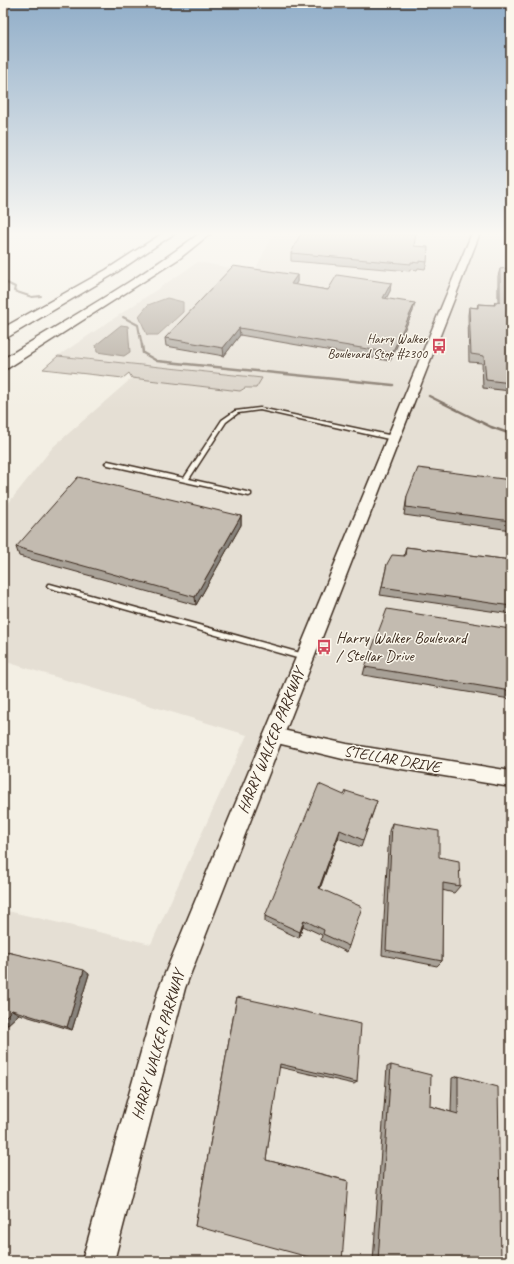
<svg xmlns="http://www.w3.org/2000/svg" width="514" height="1264" font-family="Caveat,sans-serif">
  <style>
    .built { fill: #e5dfd4 }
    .green { fill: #d8d1c6; stroke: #8a7e72 }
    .water { fill: #afa69a; stroke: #817468 }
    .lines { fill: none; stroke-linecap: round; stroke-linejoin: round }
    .stream-far1 { stroke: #817468; stroke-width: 2 }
    .stream { stroke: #817468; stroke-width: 2.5 }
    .service-casing { stroke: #3b2a1e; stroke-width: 3 }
    .minor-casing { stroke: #3b2a1e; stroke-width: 3 }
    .tertiary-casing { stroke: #3b2a1e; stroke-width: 3 }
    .motorway-casing { stroke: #3b2a1e; stroke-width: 3 }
    .service { fill: #fbf7ec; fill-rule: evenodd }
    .minor { fill: #fbf7ec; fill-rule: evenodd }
    .tertiary { fill: #fbf7ec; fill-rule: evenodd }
    .motorway { fill: #fbf7ec; fill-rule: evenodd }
    .wall { fill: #a8a197; stroke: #3b2a1e }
    .shaded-wall { fill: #88837b; stroke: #3b2a1e }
    .building { fill: #c3bbb0; stroke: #3b2a1e }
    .labels { text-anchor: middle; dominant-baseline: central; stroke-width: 3; stroke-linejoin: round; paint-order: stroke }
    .far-poi-label { font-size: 13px; fill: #3b2a1e; stroke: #fbf7ec; text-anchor: end }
    .poi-label { font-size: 16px; fill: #3b2a1e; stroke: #fbf7ec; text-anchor: start }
    .street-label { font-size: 16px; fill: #3b2a1e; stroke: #fbf7ec }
  </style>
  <rect width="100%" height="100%" fill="#f3efe4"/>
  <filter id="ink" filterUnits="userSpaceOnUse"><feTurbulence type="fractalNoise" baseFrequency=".025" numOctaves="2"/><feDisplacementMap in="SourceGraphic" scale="8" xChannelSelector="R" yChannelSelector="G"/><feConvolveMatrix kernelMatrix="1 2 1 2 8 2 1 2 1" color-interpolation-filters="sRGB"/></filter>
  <g filter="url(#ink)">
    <path class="built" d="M274,233H511V1261H3V910L151,944L247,735L3,661V510L53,447L132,378L240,391L256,388L261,378L58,356L198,262L254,272Z"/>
    <path class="green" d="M58,356L262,378L256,388H245L240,391L132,378L129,373L123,378L43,369Z"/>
    <path class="water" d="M167,298L183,302V312L158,335H147L139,316L148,305Z
      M121,325L128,326L130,352L124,356L97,352L96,345Z"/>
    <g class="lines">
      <path class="stream-far1" d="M3,281L15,287L14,291L32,297L41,296
        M123,317L138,325L142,346"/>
      <path class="stream" d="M142,345L143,353L157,361L393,385
        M429,396L491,427L511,434"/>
      <g class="service-casing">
        <path id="service" d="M260,408L393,436L396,438L393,440L260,410L238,413L226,422L189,479L251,493V495L249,496L108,465L105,463L108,461L184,478L222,420L235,411Z
          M48,584H50L304,654L307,655L308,657L307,659L304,660L50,588L47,586Z"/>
      </g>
      <g class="minor-casing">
        <path id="minor" d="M273,728L347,744L511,771V787L347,760L273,742L267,740L264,735L267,730Z"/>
      </g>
      <g class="tertiary-casing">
        <path id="tertiary" d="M472,233H480L185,988L114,1261H82L159,988Z"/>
      </g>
      <g class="motorway-casing">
        <path id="motorway" d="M163,233H175L114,274L8,337L3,338V328L106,270Z
          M200,233H211L180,258L8,368L3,369V359C69,318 138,280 200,233Z"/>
      </g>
      <use href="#service" class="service"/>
      <use href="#minor" class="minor"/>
      <use href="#tertiary" class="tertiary"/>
      <use href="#motorway" class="motorway"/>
    </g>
    <path class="wall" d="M414,246L427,262L425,269L418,268L417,270L410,269V271L291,261V253Z
      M500,269H511V391L483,388L482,363L469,362L468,315L469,307L477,308L478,304L494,305L495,302H498V276Z
      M297,275V282L295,285L328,290L391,283L390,291L386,299L413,311L390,361L240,335L224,356L166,346L165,338Z
      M511,480V530L404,515L407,496Z
      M241,516V525L196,605L19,556L16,547Z
      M406,547L511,560V614L380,595L387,564L404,556Z
      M511,647V697L510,699L363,675L365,667Z
      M344,795L377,801L361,847L338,838L320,889L349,946L347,952L321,940L322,935L303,926L299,938L265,922V916Z
      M392,823L439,857L460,886L454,893L442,890V961L437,966L382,955L389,831Z
      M3,951L89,974L72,1030L19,1014L7,1025L3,1037Z
      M237,997L357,1082L354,1084L279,1067L266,1160L345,1180L348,1181L195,1226Z
      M391,1065L430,1106L451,1112L452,1078L458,1076L501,1261H373L387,1067Z"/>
    <path class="shaded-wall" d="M297,275V282L290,291L291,284Z
      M391,283L390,291L382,306L383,298Z
      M415,303L413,311L390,361L392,353Z
      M239,328L240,335L224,356L223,348Z
      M241,516V525L196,605L195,597Z
      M340,830L338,838L317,895L319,888Z
      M304,920L303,926L299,938L300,932Z
      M84,970L89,974L72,1030L67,1027Z
      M12,1010L19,1014L7,1025L3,1037V1019Z"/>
    <path class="building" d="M301,233H416L414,246L428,247L427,262L419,261V263L411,262V264L291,253Z
      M233,266L297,275L291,284L328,290L337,275L391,283L383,298L415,303L392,353L239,328L223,348L165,338Z
      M508,268L511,269V383L486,380L484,356L471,354L469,307L478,308V304L495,305V302H500V269Z
      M418,468L511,480V521L406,507L407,496Z
      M78,477L241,516L195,597L16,547Z
      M406,547L511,560V606L382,587L387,564L392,555L405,556Z
      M387,609L510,629L511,647V691L365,667Z
      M319,784L344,795L346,791L377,801L363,840L340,830L319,888L362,907L349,946L323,934L324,930L304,920L300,932L265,916Z
      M392,823L439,831V857L459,861L460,886L443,883L442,961L386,950Z
      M3,951L84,970L67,1027L12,1010L3,1019Z
      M237,997L361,1024L357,1082L280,1064L266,1160L348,1181L342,1261H323L195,1226Z
      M391,1065L431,1075L430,1106L458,1114V1076L498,1087L501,1261H378Z"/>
  </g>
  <linearGradient id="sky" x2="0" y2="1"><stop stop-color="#91aec9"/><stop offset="0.57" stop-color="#faf8f3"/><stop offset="1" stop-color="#faf8f3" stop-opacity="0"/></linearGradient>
  <rect width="514" height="410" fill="url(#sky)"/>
  <defs>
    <g id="bus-bare" transform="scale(1.2)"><path d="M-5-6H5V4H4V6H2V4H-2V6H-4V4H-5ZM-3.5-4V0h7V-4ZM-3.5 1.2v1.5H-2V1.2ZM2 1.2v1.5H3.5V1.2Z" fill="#d1495b" stroke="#fbf7ec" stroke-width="2.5" paint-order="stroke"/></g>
  </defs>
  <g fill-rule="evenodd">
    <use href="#bus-bare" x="439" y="346"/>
    <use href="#bus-bare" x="324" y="647"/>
  </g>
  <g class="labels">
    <g class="far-poi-label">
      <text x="427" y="339">Harry Walker<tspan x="427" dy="15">Boulevard Stop #2300</tspan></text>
    </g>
    <g class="poi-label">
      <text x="336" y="638">Harry Walker Boulevard<tspan x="336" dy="18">/ Stellar Drive</tspan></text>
    </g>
    <g class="street-label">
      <text transform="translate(271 741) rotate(-68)">HARRY WALKER PARKWAY</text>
      <text transform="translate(392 759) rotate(10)">STELLAR DRIVE</text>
      <text transform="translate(158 1045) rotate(-74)">HARRY WALKER PARKWAY</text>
    </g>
  </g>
  <rect width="514" height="1264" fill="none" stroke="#fbf7ec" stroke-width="16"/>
  <rect x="8" y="8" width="498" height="1248" fill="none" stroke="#3b2a1e" stroke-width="1.5" filter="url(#ink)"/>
</svg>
